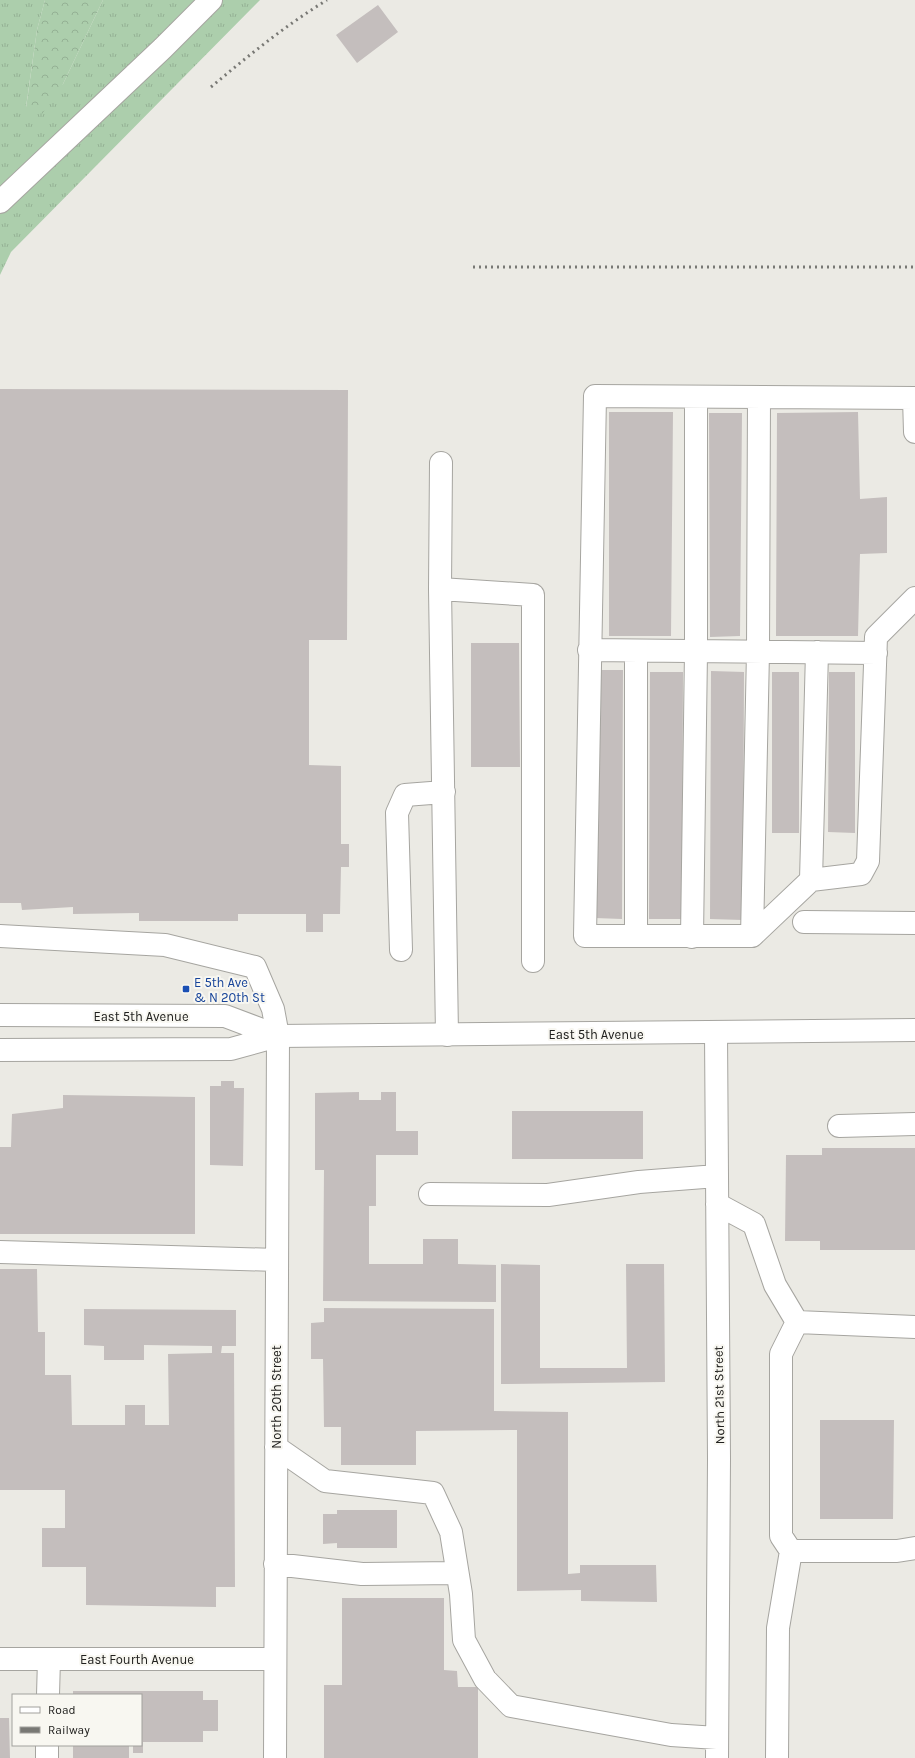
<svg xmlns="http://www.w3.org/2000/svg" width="915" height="1758" font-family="Karla,sans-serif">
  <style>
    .grass { fill: url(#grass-tufts) }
    .forest { fill: url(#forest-crowns) }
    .building { fill: #c4bebd }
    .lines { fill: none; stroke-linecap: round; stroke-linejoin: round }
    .minor-casing { stroke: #a6a5a0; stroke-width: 24 }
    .major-casing { stroke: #a6a5a0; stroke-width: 24 }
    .minor { stroke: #fff; stroke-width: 22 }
    .major { stroke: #fff; stroke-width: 22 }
    .rail { stroke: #787874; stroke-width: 3; stroke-dasharray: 2 4; stroke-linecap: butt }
    .transit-dot { fill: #1a4fb4; stroke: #f8f7f1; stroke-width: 1.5 }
    .labels { text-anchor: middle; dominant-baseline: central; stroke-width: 4; stroke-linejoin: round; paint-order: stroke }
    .transit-label { font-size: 13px; fill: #164399; stroke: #f8f7f1; text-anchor: start }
    .street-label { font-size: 13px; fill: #20201e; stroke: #f8f7f1 }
  </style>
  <defs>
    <pattern id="grass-tufts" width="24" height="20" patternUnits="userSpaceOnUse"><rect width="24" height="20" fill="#acceac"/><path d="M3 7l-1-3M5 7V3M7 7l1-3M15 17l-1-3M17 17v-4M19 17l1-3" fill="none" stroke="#94b194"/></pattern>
    <pattern id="forest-crowns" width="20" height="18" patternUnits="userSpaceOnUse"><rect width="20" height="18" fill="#acceac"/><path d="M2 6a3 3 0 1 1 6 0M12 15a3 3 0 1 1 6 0" fill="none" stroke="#94b194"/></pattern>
  </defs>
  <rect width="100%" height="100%" fill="#ebeae4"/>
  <path class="grass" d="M0,0H45L37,30L26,107L63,84L103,0H260L11,252L0,275Z"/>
  <path class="forest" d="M45,0H103L63,84L42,114L26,108L37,30Z"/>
  <path class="building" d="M378,5L398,32L357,63L336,35Z
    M0,389L348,390L347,640H309V765L341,766V844H349V867H341L340,914H323V932H306V914H238V921H139V913L73,914V907L22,910L21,903H0Z
    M609,412H673L671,636H609Z
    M858,412L860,499L887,497V553L860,554L858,636H776L777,413Z
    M709,413H742L740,636L710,637Z
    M471,643H519L520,767H471Z
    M596,670H623L622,919L595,918Z
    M711,671L744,672L743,920L710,919Z
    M650,672H683L682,919H649Z
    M772,672H799V833H772Z
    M829,672H855V833L828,832Z
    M221,1081H234V1088H244L243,1166L210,1165V1086H221Z
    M359,1092V1100H381V1092H396V1131H418V1155H376V1206H369V1264H423V1239H458V1264L496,1265V1302L323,1301L324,1170H315V1093Z
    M63,1095L195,1097V1234H0V1147H11L12,1114L63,1108Z
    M512,1111H643V1159H512Z
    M822,1148H915V1250H820V1241H785L786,1155H822Z
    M501,1264L540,1265V1368H627L626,1264H664L665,1382L501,1384Z
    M0,1269H37L38,1332H45V1375H71L72,1425H125V1405H145V1425H169L168,1354L212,1353V1346L144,1345V1360H104V1346L84,1345V1309L236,1310V1346H222L221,1353H234L235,1587H216V1607L86,1605V1567H42V1528H65V1490H0Z
    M324,1308L494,1309V1411L568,1412V1574L580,1573V1565H656L657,1602L581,1601V1590L517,1591V1430L416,1431V1465H341V1427H324L323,1359H311V1323L324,1322Z
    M820,1420H894L893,1519H820Z
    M337,1510H397V1548H337V1543L323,1544V1514H337Z
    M342,1598H444V1670L457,1671L458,1687H478V1758H324V1685H342Z
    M73,1691H203V1700H218V1731H203V1742H143V1753H133V1745H141V1695H73Z
    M0,1718H9L10,1758H0Z
    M73,1745H129V1758H73Z"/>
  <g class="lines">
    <g class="minor-casing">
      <path id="minor" d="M0,202L163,48L211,0
        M914,398L915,432
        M915,398L595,396L585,936H752L811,880L861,874L868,861L876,637L915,598
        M441,463L440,589L447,1035
        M440,589L533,595V961
        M589,650L876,653
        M811,880L817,652
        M804,922L915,923
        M0,936L165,945L255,967L273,1009L278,1036L275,1758
        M636,936V651
        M752,936L758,652L759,397
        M692,937L696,652V397
        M401,950L397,813L405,795L444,792
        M716,1033L719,1459L717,1758
        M839,1126L915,1124
        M430,1194L548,1195L639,1182L717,1176
        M717,1204L754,1224L775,1285L797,1322L915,1327
        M0,1252L277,1260
        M797,1322L781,1354V1536L791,1551H897L915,1548
        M276,1447L325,1481L433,1493L451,1532L461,1594L464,1640L485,1679L511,1706L671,1735L717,1738
        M275,1564L362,1574L457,1573
        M0,1659H275
        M48,1695L49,1659
        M47,1758V1745
        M777,1758L778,1628L791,1551"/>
    </g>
    <g class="major-casing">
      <path id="major" d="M0,1015L225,1016L278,1036
        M0,1050L231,1049L278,1036L915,1030"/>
    </g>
    <use href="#minor" class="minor"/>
    <use href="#major" class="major"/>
    <path class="rail" d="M211,87C248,56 286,25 327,0
      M473,267H915"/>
  </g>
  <rect class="transit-dot" x="182" y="985" width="8" height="8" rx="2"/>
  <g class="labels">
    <g class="transit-label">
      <text x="194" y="982">E 5th Ave<tspan x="194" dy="15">&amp; N 20th St</tspan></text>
    </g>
    <g class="street-label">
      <text x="141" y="1016">East 5th Avenue</text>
      <text x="596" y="1034">East 5th Avenue</text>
      <text transform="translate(719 1395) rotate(-91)">North 21st Street</text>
      <text transform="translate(276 1397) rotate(-90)">North 20th Street</text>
      <text x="137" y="1659">East Fourth Avenue</text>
    </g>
  </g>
  <rect x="12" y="1694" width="130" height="52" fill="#f8f7f1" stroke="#a2a19d"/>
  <rect x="20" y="1707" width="20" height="6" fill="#ffffff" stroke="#a2a19d"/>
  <text x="48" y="1714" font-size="12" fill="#20201e">Road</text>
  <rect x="20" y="1727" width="20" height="6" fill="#787874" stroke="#a2a19d"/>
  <text x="48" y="1734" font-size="12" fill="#20201e">Railway</text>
</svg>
